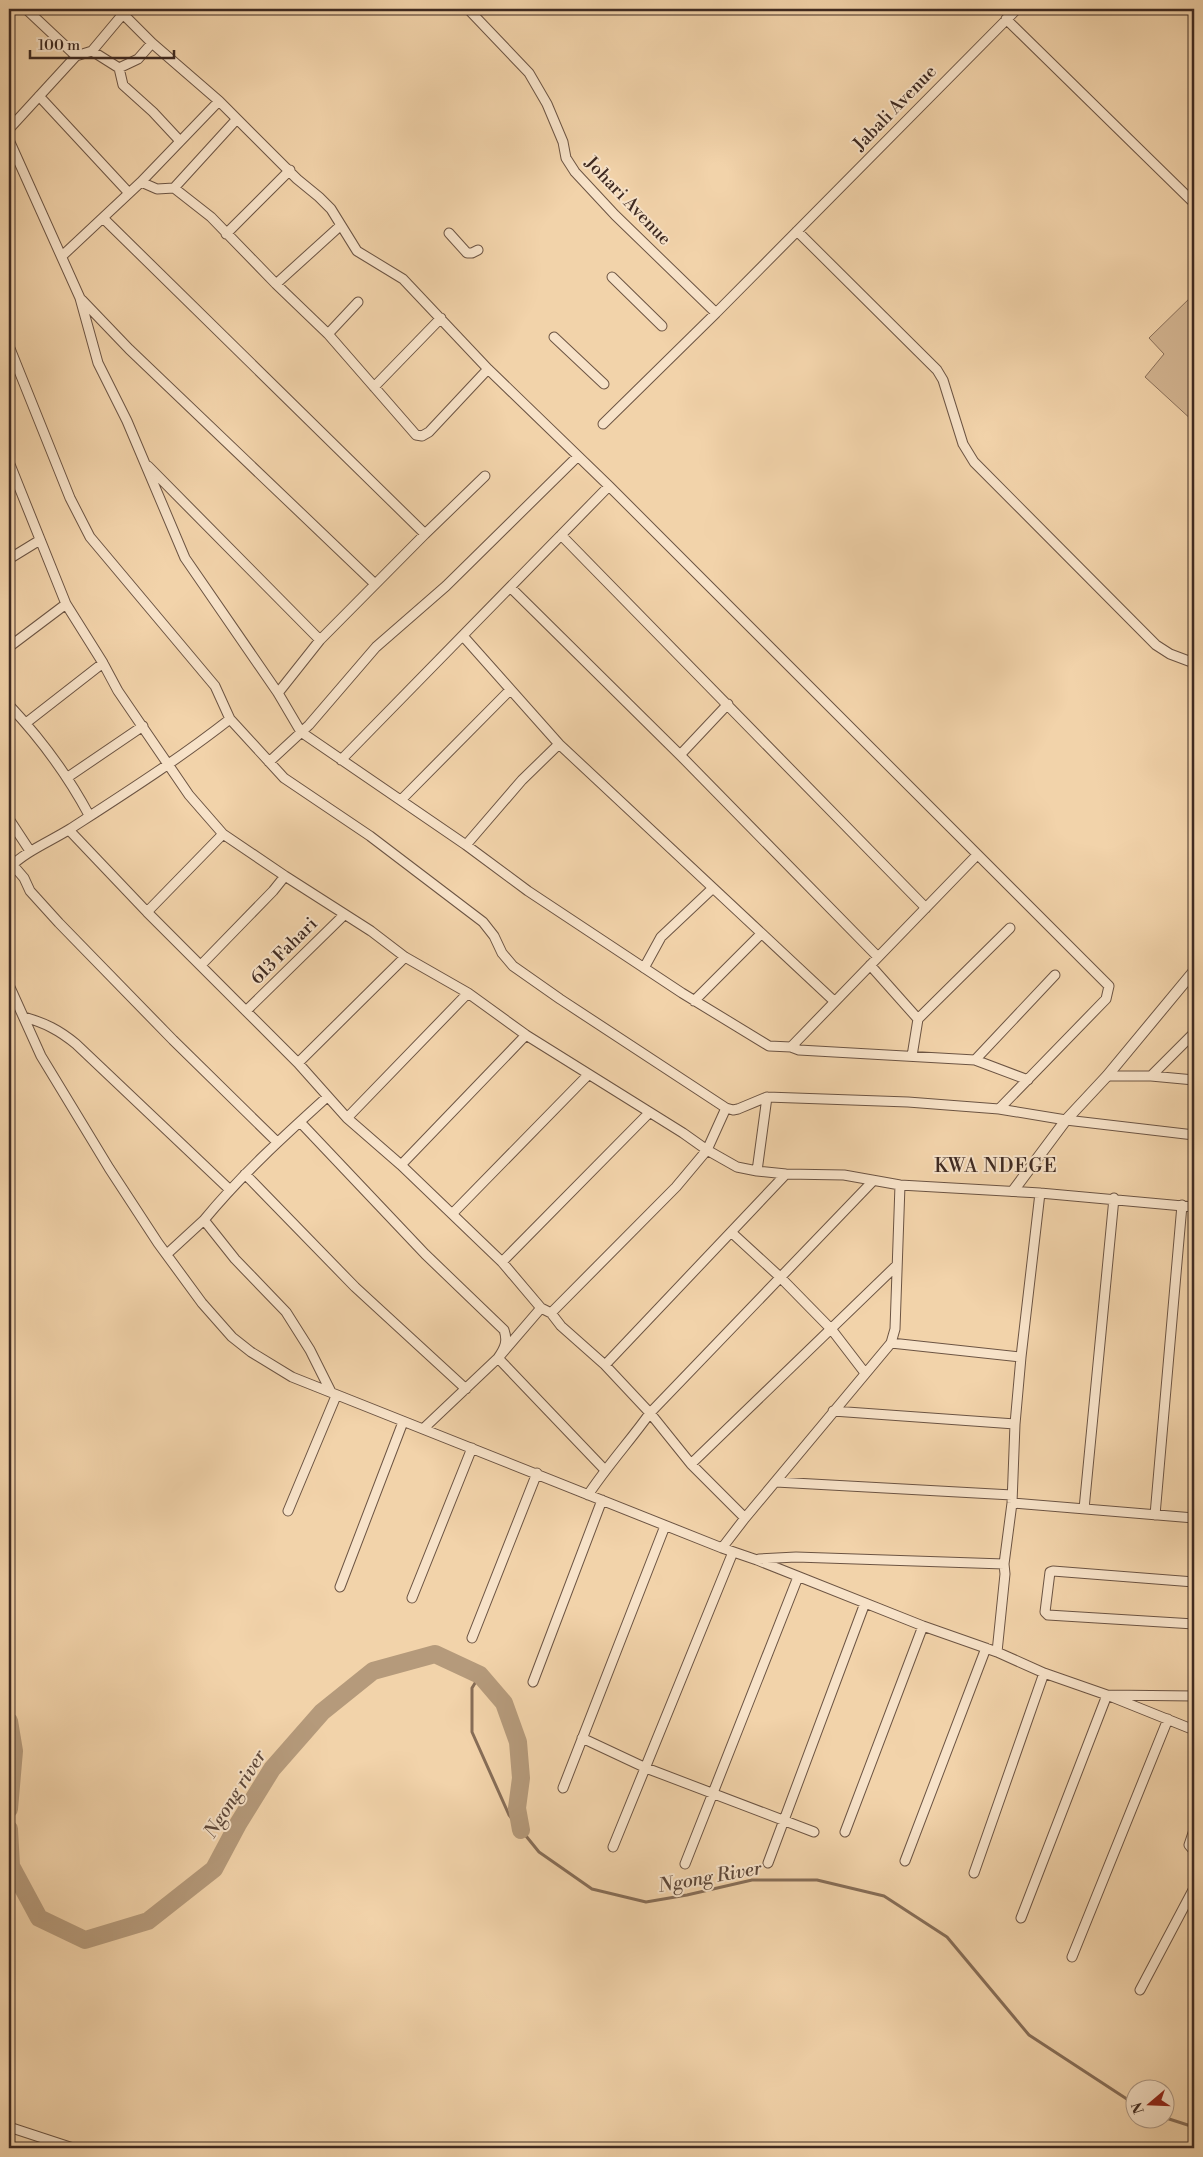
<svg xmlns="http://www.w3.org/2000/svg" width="1203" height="2157" font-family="'Libre Bodoni',serif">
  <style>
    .green { fill: #d4b693; stroke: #8a705a }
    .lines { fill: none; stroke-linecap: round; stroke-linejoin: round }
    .stream { stroke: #866d57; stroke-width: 3 }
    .river { stroke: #b59a7b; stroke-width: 18 }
    .minor-casing { stroke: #6c5443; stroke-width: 11 }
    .tertiary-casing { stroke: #6c5443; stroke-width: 12 }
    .minor { stroke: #f7e2c8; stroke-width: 9 }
    .tertiary { stroke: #f7e2c8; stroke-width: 10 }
    .labels { text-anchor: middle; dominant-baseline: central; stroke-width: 4; stroke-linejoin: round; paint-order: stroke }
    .street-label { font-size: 18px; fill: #3f2a21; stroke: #f7e2c8 }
    .neighbourhood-label { font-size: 19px; letter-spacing: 1px; fill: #3f2a21; stroke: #f7e2c8 }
    .water-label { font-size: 19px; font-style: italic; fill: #5c4638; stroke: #f7e2c8 }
  </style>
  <rect width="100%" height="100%" fill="#f2d3aa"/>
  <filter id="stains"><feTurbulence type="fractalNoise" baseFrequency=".004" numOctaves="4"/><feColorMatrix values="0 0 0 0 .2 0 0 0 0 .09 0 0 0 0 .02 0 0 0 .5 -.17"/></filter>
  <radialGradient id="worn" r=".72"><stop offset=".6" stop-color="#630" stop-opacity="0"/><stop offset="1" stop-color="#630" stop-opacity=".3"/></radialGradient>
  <path class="green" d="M1194,294V422L1145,377L1164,354L1149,338Z"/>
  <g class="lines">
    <path class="stream" d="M480,1675L472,1688V1732L509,1815L539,1852L592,1889L646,1902L687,1895L752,1880H817L884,1896L947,1937L1029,2035L1136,2105
      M1166,2118L1194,2127"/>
    <path class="river" d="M9,1721L14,1751L9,1809
      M9,1829L11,1866L39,1918L85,1940L148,1921L214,1869L238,1824L272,1769L322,1712L373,1671L435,1654L480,1675L504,1703L518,1742L521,1778L517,1808L521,1830"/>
    <g class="minor-casing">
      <path id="minor" d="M26,9L76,56
        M118,9L152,43L219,101L297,179L319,197L331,209L357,251L403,279L488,369
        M468,9L529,73L547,104L563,142L566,158L575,172L615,215L716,313L1017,9
        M1006,19L1194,203
        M92,51L123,14
        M119,68L123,85L153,112L180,141
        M39,96L129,193
        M9,129L76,56L92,51L119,68L138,59L152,43
        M9,140L80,298L98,363L127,421L185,558L278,693L301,732L466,845L528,891L682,993L769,1046L791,1047L799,1050L975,1060L1028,1080
        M141,182L157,189L174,188L211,217L276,284L328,334L416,435L422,436L429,432L488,369L609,486L1109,986L1106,999L999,1109
        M174,188L236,120
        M103,218L425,534L320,640L278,693
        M797,231L937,370L943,380L963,444L974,462L1156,645L1170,654L1194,663
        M449,233L467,253H472L478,250
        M226,234L290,170
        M62,256L141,182L219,101
        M612,277L662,326
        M276,284L340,226
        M82,300L129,349L375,584
        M328,334L358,302
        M554,337L604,384
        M9,346L70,498L90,537L215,686L230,719L284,778L370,836L483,922L494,936L502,953L513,966L560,999L726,1108L733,1110L738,1109L767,1097L908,1102L999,1109L1066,1120L1194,1135
        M374,387L441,318
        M603,424L716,313
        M9,462L66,604L103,663L118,691L189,795L223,834L285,876L371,931L405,957L468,993L526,1035L683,1133L707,1150L737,1167L757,1171L786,1174L844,1175L900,1185L1040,1193L1194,1207
        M148,466L320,640
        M425,534L485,476
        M561,535L926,908
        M9,559L40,540
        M511,588L680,755L878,957
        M463,636L559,744L834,1001
        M9,647L66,604
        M9,705C41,739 67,774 89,815
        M26,723L103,663
        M680,755L728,704
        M341,760L609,486
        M269,762L309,725L376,647L446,586L577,457
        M68,777L143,726
        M401,800L510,690
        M9,819L30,851
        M69,830L147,912
        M223,834L147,912L298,1063L347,1118L401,1165L502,1262L541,1308L551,1313L561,1326L605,1365L650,1413L691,1464L745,1518
        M466,845L522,780L559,744
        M12,864L24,878L30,891L59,923L173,1040L277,1142
        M9,868C26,851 49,842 70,829C124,794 179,759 230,719
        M201,965L273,891L285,876
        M870,965L918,1019L912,1056
        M644,968L661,937L713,888
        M9,985L41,1056L109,1168L158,1243L202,1303L232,1337L251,1352L292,1377L722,1548L757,1560L923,1626L997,1652L1044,1673L1107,1695L1194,1696
        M694,1001L761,934
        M246,1011L344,915
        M24,1017C45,1023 59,1030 76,1044L229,1189
        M918,1019L1010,928
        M791,1047L977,855
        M975,1060L1055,975
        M298,1063L405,957
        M1107,1076H1151L1194,1080
        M1151,1076L1194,1033
        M327,1097C284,1136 241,1175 204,1220L235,1259L286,1312L310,1350L331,1392
        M347,1118L468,993
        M300,1122L425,1254L504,1330C508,1341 505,1348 498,1358L423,1429
        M401,1165L526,1035
        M757,1171L767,1097
        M245,1174L355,1287L466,1389
        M452,1214L588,1075
        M731,1232L780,1277L832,1330L865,1373
        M167,1254L204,1220
        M502,1262L649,1113
        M541,1308L498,1358L604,1469
        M551,1313L676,1187L707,1150L726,1108
        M891,1343L1021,1357
        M605,1365L786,1174
        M833,1411L1015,1424
        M691,1464L897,1265
        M776,1482L1012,1495
        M588,1495C607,1466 630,1441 650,1413L873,1181
        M1012,1503L1194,1518
        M1084,1509L1114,1198
        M288,1511L336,1396
        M1155,1515L1182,1205
        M722,1548L745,1518L891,1343L895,1329L900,1185
        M759,1559L796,1557L1004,1564
        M1194,1582L1053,1571L1050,1572L1045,1612L1048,1615L1194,1624
        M340,1587L403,1422
        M412,1598L472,1448
        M472,1638L537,1473
        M997,1652L1005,1574L1004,1564L1012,1503L1015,1424L1021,1357L1040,1193
        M533,1682L602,1500
        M582,1738L646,1768L814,1832
        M563,1788L665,1526
        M1194,1830L1189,1845L1194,1851
        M845,1832L923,1626
        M613,1847L733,1552
        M905,1861L986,1648
        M768,1863L865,1603
        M685,1864L798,1577
        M974,1873L1044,1673
        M1021,1918L1107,1695L1194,1730
        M1072,1957L1168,1719
        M1140,1990L1194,1888
        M9,2127L73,2148"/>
    </g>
    <g class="tertiary-casing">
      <path id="tertiary" d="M1013,1191L1066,1120L1107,1076L1194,971"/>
    </g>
    <use href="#minor" class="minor"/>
    <use href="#tertiary" class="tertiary"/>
  </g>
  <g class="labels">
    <g class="street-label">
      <text transform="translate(895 108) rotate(-46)">Jabali Avenue</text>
      <text transform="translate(628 201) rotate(46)">Johari Avenue</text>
      <text transform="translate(284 951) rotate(-45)">613 Fahari</text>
    </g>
    <g class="neighbourhood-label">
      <text x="996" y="1166">KWA NDEGE</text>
    </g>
    <g class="water-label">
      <text transform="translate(235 1794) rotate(-58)">Ngong river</text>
      <text transform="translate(710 1877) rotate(-10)">Ngong River</text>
    </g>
  </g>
  <rect width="1203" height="2157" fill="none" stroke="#f2d3aa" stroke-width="30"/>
  <rect x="10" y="10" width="1183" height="2137" fill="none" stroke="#3f2a21" stroke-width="2.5"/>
  <rect x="15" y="15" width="1173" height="2127" fill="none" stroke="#3f2a21"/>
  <g transform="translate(1150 2104) rotate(251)"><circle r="24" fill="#f7e2c8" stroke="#ad9885"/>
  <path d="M0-4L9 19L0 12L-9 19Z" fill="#8f2418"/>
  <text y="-8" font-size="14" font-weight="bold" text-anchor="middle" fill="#3f2a21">N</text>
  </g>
  <path d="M30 50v8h144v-8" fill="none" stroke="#3f2a21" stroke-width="2.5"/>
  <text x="38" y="50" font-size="15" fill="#3f2a21" stroke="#f7e2c8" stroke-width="4" paint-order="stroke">100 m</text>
  <rect width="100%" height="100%" filter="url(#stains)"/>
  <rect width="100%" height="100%" fill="url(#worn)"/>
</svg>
